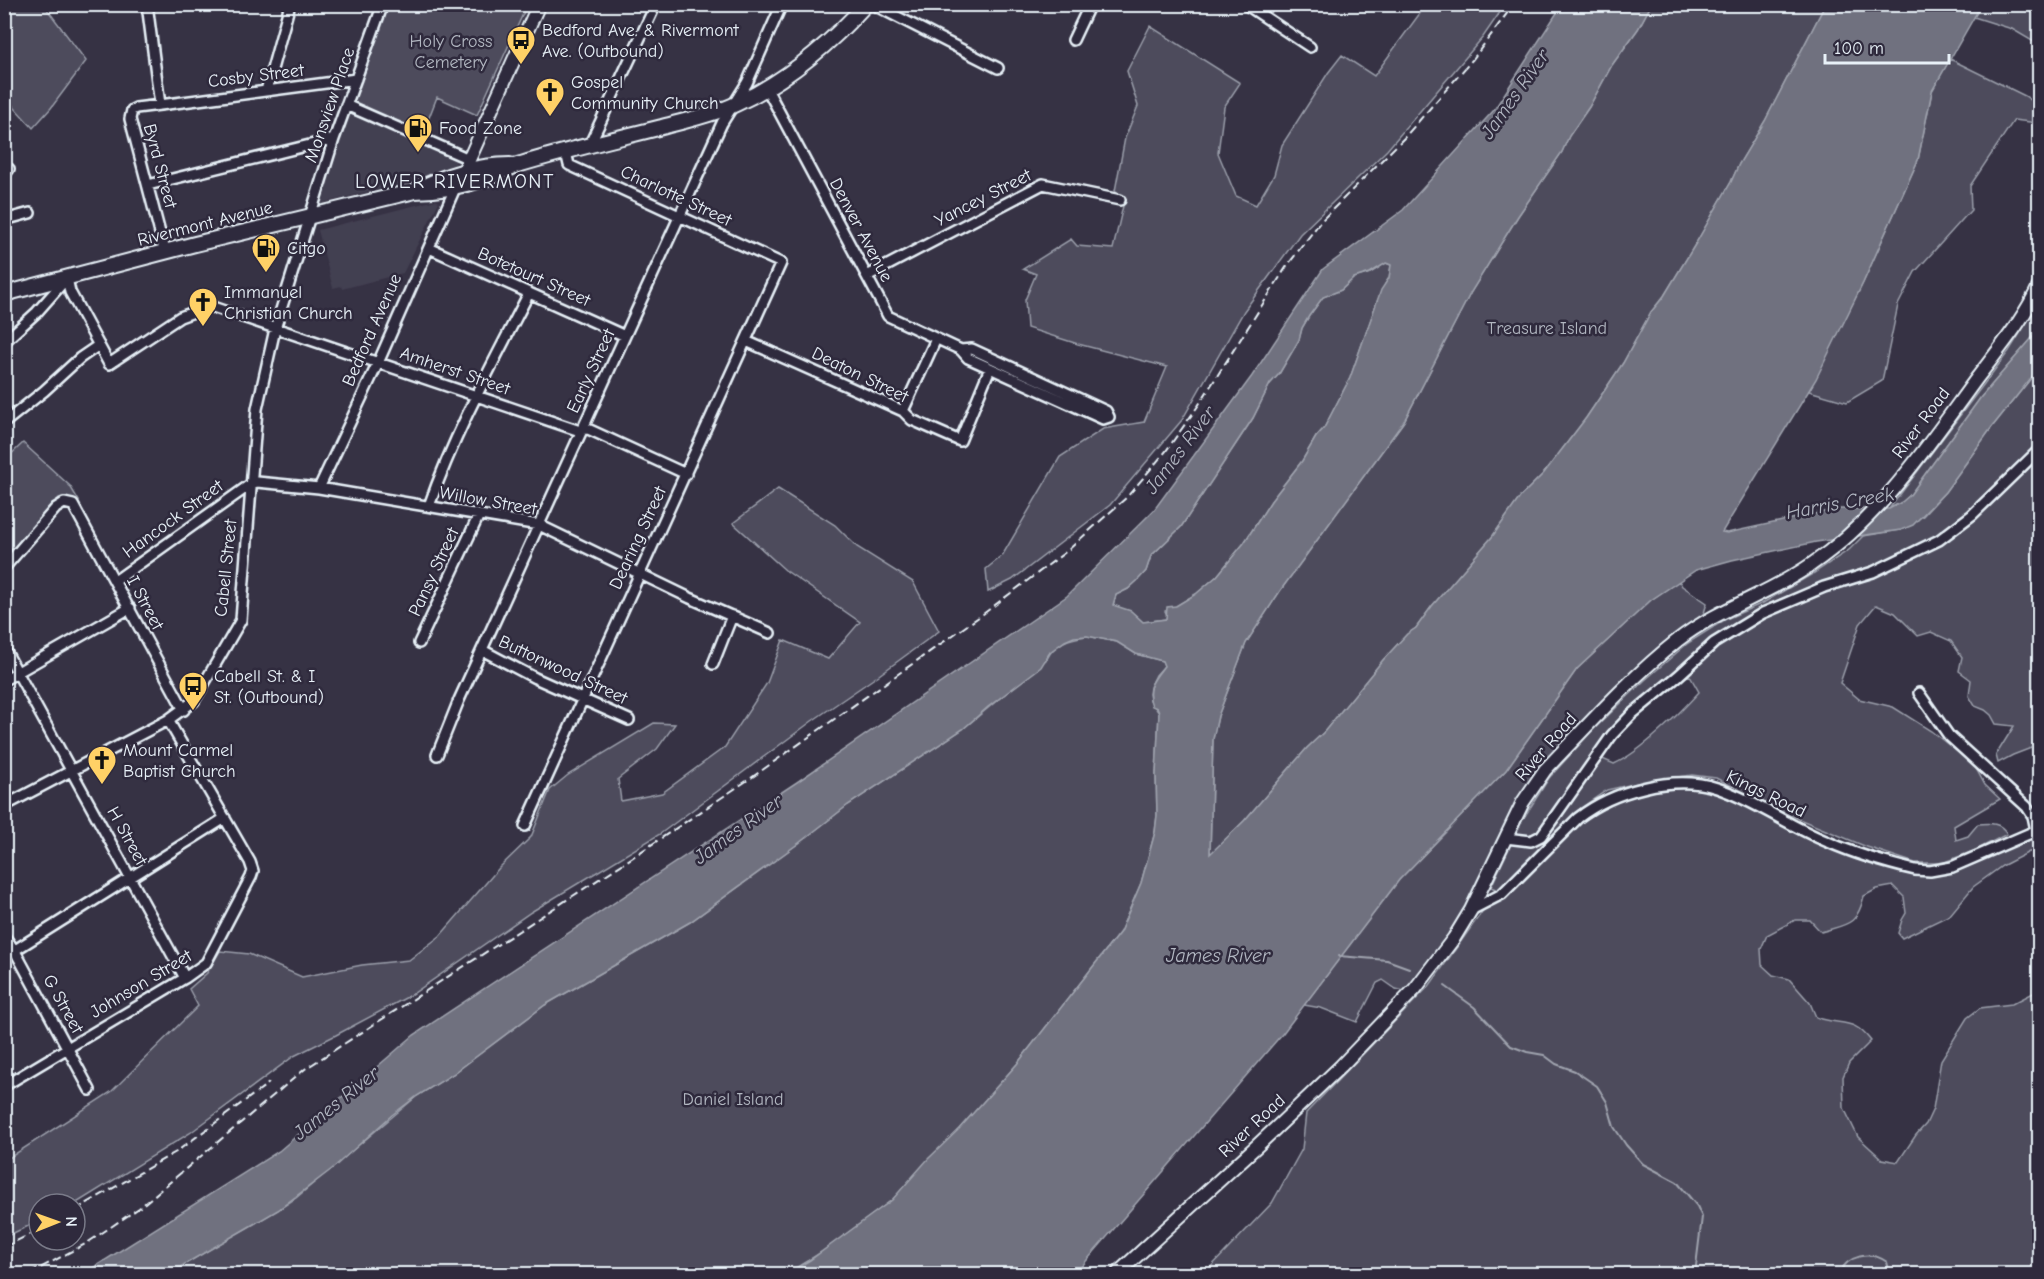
<svg xmlns="http://www.w3.org/2000/svg" width="2044" height="1279" font-family="'Comic Neue',sans-serif">
  <style>
    .built { fill: #433f51 }
    .green { fill: #4d4b5c; stroke: #9a9eaa; stroke-width: 1.5; fill-rule: evenodd }
    .water { fill: #70717f; stroke: #a0a4af; stroke-width: 1.5; fill-rule: evenodd }
    .lines { fill: none; stroke-linecap: round; stroke-linejoin: round }
    .stream { stroke: #a0a4af; stroke-width: 2 }
    .minor-casing { stroke: #e8f1f8; stroke-width: 14 }
    .tertiary-casing { stroke: #e8f1f8; stroke-width: 16 }
    .secondary-casing { stroke: #e8f1f8; stroke-width: 18 }
    .minor { stroke: #2f2a3d; stroke-width: 9 }
    .tertiary { stroke: #2f2a3d; stroke-width: 12 }
    .secondary { stroke: #2f2a3d; stroke-width: 14 }
    .rail { stroke: #e8f1f8; stroke-width: 2; stroke-dasharray: 9 4.5; stroke-linecap: butt }
    .labels { text-anchor: middle; dominant-baseline: central; stroke-width: 5; stroke-linejoin: round; paint-order: stroke }
    .poi-label { font-size: 18px; fill: #e8f1f8; stroke: #2f2a3d; text-anchor: start }
    .park-label { font-size: 18px; fill: #b2b7c1; stroke: #2f2a3d }
    .street-label { font-size: 18px; fill: #e8f1f8; stroke: #2f2a3d }
    .water-label { font-size: 20px; font-style: italic; fill: #b2b7c2; stroke: #2f2a3d }
    .neighbourhood-label { font-size: 20px; letter-spacing: 1.5px; fill: #e8f1f8; stroke: #2f2a3d }
  </style>
  <rect width="100%" height="100%" fill="#363244"/>
  <filter id="ink" filterUnits="userSpaceOnUse"><feTurbulence type="fractalNoise" baseFrequency=".0167" numOctaves="2"/><feDisplacementMap in="SourceGraphic" scale="12" xChannelSelector="R" yChannelSelector="G"/><feConvolveMatrix kernelMatrix="1 2 1 2 8 2 1 2 1" color-interpolation-filters="sRGB"/></filter>
  <g filter="url(#ink)">
    <path class="built" d="M348,113L456,161L453,170L320,204V199Z
      M436,200L439,202L403,273L342,289L341,286L333,288L318,230Z"/>
    <path class="green" d="M5,4L44,5L86,61L51,108L33,128L5,97Z
      M387,5H527L477,115L437,97L423,133L353,102Z
      M1426,5H1505L1483,37L1387,150L1300,234L1244,311L1182,420L1110,505L1012,580L988,592L986,569L1002,556L1060,457L1103,429L1144,422L1167,367L1078,344L1027,328L1025,300L1036,274L1023,269L1071,239L1077,246L1113,249L1123,206L1122,200L1115,191L1125,138L1138,106L1127,71L1150,26L1240,83L1224,107L1218,153L1236,196L1256,205L1274,175L1282,145L1328,73L1342,55L1374,76Z
      M1651,5H1825L1765,121L1739,164L1731,182L1696,243L1664,296L1651,312L1623,363L1586,418L1544,473L1521,496L1492,537L1432,606L1416,628L1407,634L1383,660L1324,732L1307,748L1244,821L1210,855L1213,739L1218,716L1246,643L1280,591L1404,421L1471,292L1518,216L1562,152L1569,136L1589,107L1612,65L1638,29Z
      M1981,5H2039V45L2012,29L1974,17Z
      M1950,59L2025,96L2039,106V126L2030,122L2014,120L1970,186L1971,210L1915,272L1898,305L1882,381L1847,402L1809,391L1863,283L1918,160L1932,91Z
      M1386,263L1391,265L1389,278L1385,284L1377,302L1350,378L1324,428L1316,437L1302,461L1271,501L1244,543L1217,576L1196,594L1176,606L1165,611L1167,615L1166,619L1143,622L1135,615L1113,605L1116,595L1128,589L1137,581L1146,571L1151,556L1181,527L1253,418L1270,384L1279,374L1299,340L1302,328L1309,316L1323,297L1341,290L1354,278L1370,273Z
      M2039,303V330L1981,397L1910,495L1902,502L1889,509L2009,351Z
      M2039,368V745L2013,755L1998,763L1996,755L2014,726L1996,724L1991,715L1985,710L1975,706L1969,696L1971,680L1959,671L1962,657L1951,641L1931,632L1918,636L1895,613L1876,605L1860,624L1840,683L1859,699L1893,707L1931,731L1974,765L1985,785L2000,799L1954,826L1956,840L1968,836L1978,824C1990,823 2001,822 2007,834L1976,850L1942,863H1915L1867,847L1782,812L1716,778L1692,775L1642,782L1607,790L1575,812L1498,890L1491,887L1523,819L1549,778L1593,730L1645,680L1688,643L1726,619L1763,603L1814,573L1849,550L1863,536L1901,530L1923,516L1945,492L1992,427ZM1690,676L1699,692C1679,714 1641,752 1614,764L1600,758L1629,721L1682,677Z
      M23,443L70,486L79,501L59,498L5,560V460Z
      M778,489L835,525L857,547L913,582L939,631L879,675L812,721L660,834L531,912L411,995L336,1035L294,1056L190,1133L75,1204H39V1221L5,1237V1153L9,1158L111,1092L198,1006L189,989L207,973L220,951L249,954L302,977L362,965L409,960L440,936L499,868L531,837L550,790L568,775L654,723L675,724L657,749L618,779L621,801L662,793L725,747L767,683L783,640L828,659L860,622L785,570L733,523Z
      M1679,581L1682,586L1707,603L1704,613L1621,683L1570,733L1543,765L1453,931L1428,966L1404,991L1396,989L1383,980L1377,983L1357,1022L1321,1008L1304,1005L1399,880L1506,770L1577,669L1651,600Z
      M1087,636L1117,642L1136,654L1163,661L1164,666L1156,675L1150,687L1149,694L1150,700L1159,713L1156,774L1157,815L1155,832L1141,883L1120,932L1017,1064L959,1129L901,1191L892,1200L825,1250L786,1274H170C210,1246 256,1226 296,1198L417,1096L453,1074L545,1005L690,922L799,843L848,805L963,729L1047,659C1054,643 1070,638 1087,636Z
      M1694,787L1718,792L1788,828L1930,875L1953,871L2039,833V852H2029L2002,866L1973,887L1950,915L1902,938L1898,933L1902,920L1906,913L1904,897L1893,886L1877,889L1864,896C1857,926 1847,924 1821,932L1810,920H1795L1767,935L1761,949L1762,965L1773,975L1789,979L1810,1003L1816,1017C1842,1027 1852,1016 1871,1041L1849,1063L1843,1077L1844,1108L1858,1137L1882,1159L1898,1162L1916,1135L1926,1124L1933,1109L1941,1060L1967,1018L1980,1008L2012,1004L2039,990V1274H1204L1272,1203L1302,1149L1306,1113L1430,985L1484,909L1504,897L1580,821L1606,805L1636,794L1672,788Z"/>
    <path class="water" d="M1562,5H1651L1638,29L1612,65L1589,107L1569,136L1562,152L1518,216L1471,292L1404,421L1280,591L1246,643L1218,716L1213,739L1210,854L1244,821L1307,748L1324,732L1383,660L1407,634L1416,628L1432,606L1492,537L1521,496L1544,473L1586,418L1623,363L1651,312L1664,296L1696,243L1731,182L1739,164L1765,121L1825,5H1981L1932,91L1918,160L1863,283L1816,379L1722,532L1727,533L1837,509H1889L1902,502L1910,495L1981,397L2039,330V368L1992,427L1945,492L1913,525L1901,530L1816,542L1732,560L1696,570L1651,600L1577,669L1506,770L1399,880L1283,1033L1075,1274H786L810,1260L892,1200L928,1159L959,1129L1017,1064L1120,932L1141,883L1155,832L1157,815L1156,774L1159,713L1157,708L1152,706C1145,688 1154,679 1164,666L1162,661L1136,654L1117,642L1087,636L1074,637L1065,641L1050,652L1041,667L988,707L963,729L848,805L799,843L690,922L545,1005L453,1074L417,1096L392,1115L332,1169L278,1210L185,1264L170,1274H83L279,1151L414,1035L797,782L1067,596L1154,510L1252,376L1323,269L1403,210L1494,110ZM1386,263L1391,265L1389,278L1381,290L1350,378L1324,428L1316,437L1302,461L1271,501L1244,543L1217,576L1196,594L1176,606L1167,607L1166,619L1143,622L1131,611L1113,605L1116,595L1128,589L1137,581L1146,571L1151,556L1181,527L1253,418L1270,384L1279,374L1299,340L1302,328L1309,316L1323,297L1341,290L1354,278L1370,273Z"/>
    <g class="lines">
      <path class="stream" d="M1339,956L1387,960L1409,968
        M1445,986L1474,1007L1511,1046L1527,1052L1544,1055L1556,1064L1575,1071L1597,1086L1607,1102L1614,1127L1626,1145L1643,1164L1677,1182L1697,1206L1702,1217L1695,1274
        M1839,1274C1847,1255 1871,1250 1887,1262L1890,1274"/>
      <g class="minor-casing">
        <path id="minor" d="M147,4L160,105
          M872,4L998,68
          M1245,4L1310,47
          M1073,40L1090,4
          M767,89L888,316L961,350L972,349L1106,411L1109,417L1103,419L968,358L961,350
          M266,91L290,4
          M346,105L469,159
          M589,146L656,4
          M4,175L9,169
          M148,185L334,139
          M4,220L30,213
          M429,248L625,336
          M165,252L130,119L132,110L136,108L160,105L356,79
          M867,276L1043,184L1120,200
          M67,278L70,292L109,364L180,317L210,306L577,430L588,429L686,474
          M746,341L903,411L912,420L960,441L990,368
          M4,342L37,312L67,278
          M903,411L936,339
          M4,423L44,391L80,358L99,345
          M319,488L378,363L456,186
          M429,506C455,432 493,363 529,293
          M4,568L56,508L64,503L73,505L184,710
          M115,581L251,484L257,482L319,488L539,525L690,598L770,633
          M419,643L479,515
          M4,648L185,978
          M482,650L535,678L629,720
          M713,664L732,616
          M4,680L130,608
          M1919,693L1949,736L2027,807L2033,816L2036,830
          M437,755L459,700L722,123L747,83L782,4
          M4,806L168,720L194,701L241,620L257,409L275,329L334,139L383,4
          M525,826L781,263L569,165L566,152
          M1506,838L1531,841L1541,836L1612,735L1632,714L1678,676L1714,643L1763,613L1824,587L1873,572L1939,540L1972,515L2040,449
          M1471,910L1502,894L1578,818C1613,791 1673,774 1717,788C1756,801 1790,827 1828,842C1855,854 1886,863 1915,870L1930,871L1952,867L2040,829
          M4,936L15,951L90,1090
          M4,957L225,818
          M4,1086L185,978L206,963L251,877L253,871L250,862L168,720"/>
      </g>
      <g class="tertiary-casing">
        <path id="tertiary" d="M463,173L539,4
          M1117,1274L1259,1144L1341,1066L1415,989L1454,938L1471,910L1523,802L1545,770C1588,725 1630,678 1678,640C1719,608 1770,594 1812,564C1881,517 1928,445 1977,378C1999,349 2025,318 2040,284"/>
      </g>
      <g class="secondary-casing">
        <path id="secondary" d="M417,190C444,175 478,165 510,165
          M4,294L195,244L415,191C440,191 464,186 487,178C498,174 509,167 521,164C567,150 615,139 662,127C687,120 713,115 736,104C786,81 829,45 866,4"/>
      </g>
      <use href="#minor" class="minor"/>
      <use href="#tertiary" class="tertiary"/>
      <use href="#secondary" class="secondary"/>
      <path class="rail" d="M75,1210L176,1152L269,1083
        M4,1247L39,1230
        M29,1274L87,1243L139,1208L305,1069L627,861L751,778L983,614L1067,551L1127,497L1166,451L1198,406L1287,266L1321,221L1404,138L1473,59L1514,4"/>
    </g>
  </g>
  <defs>
    <g id="bus-pin" transform="scale(1.5)"><path d="M0 17L-7.5 6A9.5 9.5 0 1 1 7.5 6Z" fill="#ffd166" stroke="#2f2a3d"/><path d="M-5-6H5V4H4V6H2V4H-2V6H-4V4H-5ZM-3.5-4V0h7V-4ZM-3.5 1.2v1.5H-2V1.2ZM2 1.2v1.5H3.5V1.2Z" fill="#111"/></g>
    <g id="church-pin" transform="scale(1.5)"><path d="M0 17L-7.5 6A9.5 9.5 0 1 1 7.5 6Z" fill="#ffd166" stroke="#2f2a3d"/><path d="M-1.2-6h2.4v3.5h3.3v2.4h-3.3V6h-2.4V-.1h-3.3v-2.4h3.3Z" fill="#111"/></g>
    <g id="fuel-pin" transform="scale(1.5)"><path d="M0 17L-7.5 6A9.5 9.5 0 1 1 7.5 6Z" fill="#ffd166" stroke="#2f2a3d"/><path d="M-5.5-6h7V0h2V4h1.3V-2.5L3-4.5l.8-.8L6-3V5H2.5V1h-1V6h-7ZM-4.2-4.7v3.2H.2V-4.7Z" fill="#111"/></g>
  </defs>
  <g fill-rule="evenodd">
    <use href="#bus-pin" x="521" y="40"/>
    <use href="#church-pin" x="550" y="92"/>
    <use href="#fuel-pin" x="418" y="128"/>
    <use href="#fuel-pin" x="266" y="248"/>
    <use href="#church-pin" x="203" y="302"/>
    <use href="#bus-pin" x="193" y="686"/>
    <use href="#church-pin" x="102" y="760"/>
  </g>
  <g class="labels">
    <g class="poi-label">
      <text x="542" y="30">Bedford Ave. &amp; Rivermont<tspan x="542" dy="21">Ave. (Outbound)</tspan></text>
      <text x="571" y="82">Gospel<tspan x="571" dy="21">Community Church</tspan></text>
      <text x="439" y="128">Food Zone</text>
      <text x="287" y="248">Citgo</text>
      <text x="224" y="292">Immanuel<tspan x="224" dy="21">Christian Church</tspan></text>
      <text x="214" y="676">Cabell St. &amp; I<tspan x="214" dy="21">St. (Outbound)</tspan></text>
      <text x="123" y="750">Mount Carmel<tspan x="123" dy="21">Baptist Church</tspan></text>
    </g>
    <g class="park-label">
      <text x="451" y="41">Holy Cross<tspan x="451" dy="21">Cemetery</tspan></text>
      <text x="1547" y="328">Treasure Island</text>
      <text x="733" y="1099">Daniel Island</text>
    </g>
    <g class="street-label">
      <text transform="translate(256 76) rotate(-7)">Cosby Street</text>
      <text transform="translate(330 105) rotate(-71)">Monsview Place</text>
      <text transform="translate(160 166) rotate(75)">Byrd Street</text>
      <text transform="translate(676 196) rotate(25)">Charlotte Street</text>
      <text transform="translate(983 198) rotate(-27)">Yancey Street</text>
      <text transform="translate(205 224) rotate(-14)">Rivermont Avenue</text>
      <text transform="translate(861 230) rotate(62)">Denver Avenue</text>
      <text transform="translate(534 277) rotate(24)">Botetourt Street</text>
      <text transform="translate(372 330) rotate(-66)">Bedford Avenue</text>
      <text transform="translate(455 371) rotate(19)">Amherst Street</text>
      <text transform="translate(591 371) rotate(-65)">Early Street</text>
      <text transform="translate(860 375) rotate(26)">Deaton Street</text>
      <text transform="translate(1921 423) rotate(-53)">River Road</text>
      <text transform="translate(488 501) rotate(10)">Willow Street</text>
      <text transform="translate(173 519) rotate(-36)">Hancock Street</text>
      <text transform="translate(638 538) rotate(-65)">Dearing Street</text>
      <text transform="translate(226 568) rotate(-84)">Cabell Street</text>
      <text transform="translate(434 572) rotate(-65)">Pansy Street</text>
      <text transform="translate(145 603) rotate(62)">I Street</text>
      <text transform="translate(563 670) rotate(25)">Buttonwood Street</text>
      <text transform="translate(1546 747) rotate(-49)">River Road</text>
      <text transform="translate(1766 794) rotate(26)">Kings Road</text>
      <text transform="translate(127 836) rotate(61)">H Street</text>
      <text transform="translate(141 984) rotate(-31)">Johnson Street</text>
      <text transform="translate(63 1004) rotate(61)">G Street</text>
      <text transform="translate(1252 1126) rotate(-43)">River Road</text>
    </g>
    <g class="water-label">
      <text transform="translate(1515 94) rotate(-55)">James River</text>
      <text transform="translate(1180 450) rotate(-53)">James River</text>
      <text transform="translate(1840 503) rotate(-10)">Harris Creek</text>
      <text transform="translate(738 829) rotate(-36)">James River</text>
      <text x="1218" y="955">James River</text>
      <text transform="translate(336 1103) rotate(-39)">James River</text>
    </g>
    <g class="neighbourhood-label">
      <text x="455" y="181">LOWER RIVERMONT</text>
    </g>
  </g>
  <rect width="2044" height="1279" fill="none" stroke="#2f2a3d" stroke-width="24"/>
  <rect x="12" y="12" width="2020" height="1255" fill="none" stroke="#e8f1f8" stroke-width="2" filter="url(#ink)"/>
  <g transform="translate(57 1222) rotate(89)"><circle r="28" fill="#2f2a3d" stroke="#797a88" stroke-width="1.5"/>
  <path d="M0-4.5L10 22L0 15L-10 22Z" fill="#ffd166"/>
  <text y="-9" font-size="16" font-weight="bold" text-anchor="middle" fill="#e8f1f8">N</text>
  </g>
  <path d="M1825 54v9h124v-9" fill="none" stroke="#e8f1f8" stroke-width="3"/>
  <text x="1834" y="54" font-size="18" fill="#e8f1f8" stroke="#2f2a3d" stroke-width="4.5" paint-order="stroke">100 m</text>
</svg>
